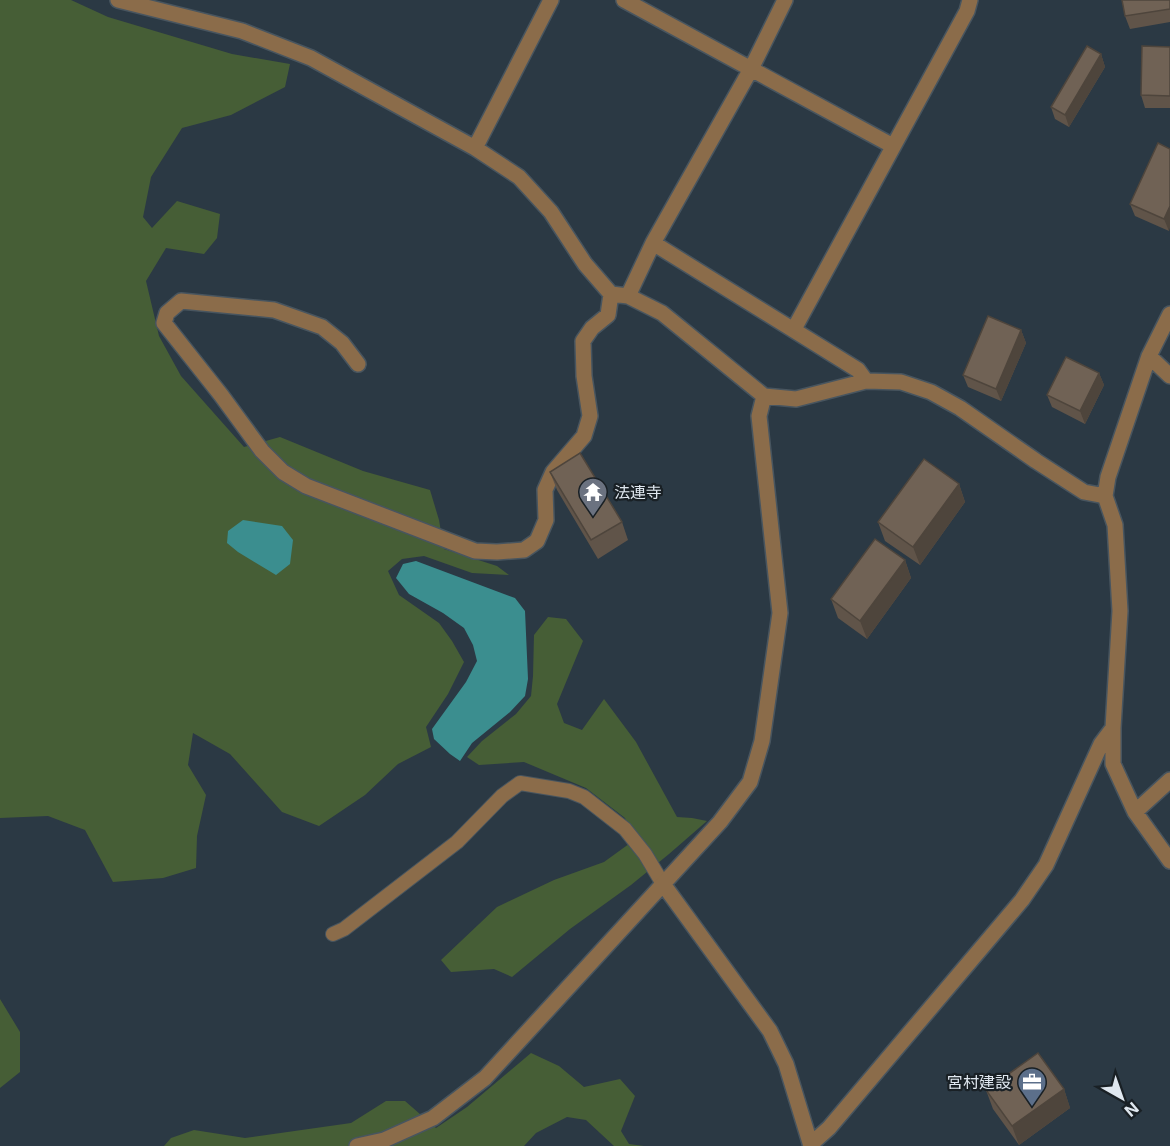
<svg xmlns="http://www.w3.org/2000/svg" width="1170" height="1146" font-family="Inter,'Noto Sans JP',sans-serif">
  <style>
    .green { fill: #465e36 }
    .water { fill: #3b8e8f }
    .lines { fill: none; stroke-linecap: round; stroke-linejoin: round }
    .service-casing { stroke: #48555f; stroke-width: 16 }
    .minor-casing { stroke: #48555f; stroke-width: 18 }
    .service { stroke: #8b6c4a; stroke-width: 14 }
    .minor { stroke: #8b6c4a; stroke-width: 15 }
    .wall { fill: #605449 }
    .shaded-wall { fill: #4e453c }
    .building { fill: #706255; stroke: #4e453c; stroke-width: 1.5 }
    .labels { text-anchor: middle; dominant-baseline: central; stroke-width: 4.5; stroke-linejoin: round; paint-order: stroke }
    .poi-label { font-size: 16px; fill: #dfe7ef; stroke: #192025; text-anchor: start }
  </style>
  <rect width="100%" height="100%" fill="#2b3944"/>
  <path class="green" d="M0,0H71L108,17L232,54L290,64L285,87L231,115L182,128L151,177L143,217L152,228L177,201L220,214L217,238L204,254L166,248L146,281L159,336L181,376L244,447L280,437L363,471L430,490L439,520L444,549L497,566L509,575L472,573L424,556L402,559L388,571L399,595L439,623L452,641L464,662L448,694L426,727L431,747L398,764L365,795L319,826L282,812L230,754L193,733L188,765L206,795L197,836L196,868L163,878L113,882L85,830L48,816L0,818Z
    M548,617L566,619L583,641L557,704L564,723L582,730L604,699L636,742L677,817L692,818L707,821L669,854L631,885L570,929L512,977L494,969L451,972L441,960L497,907L554,880L604,862L633,841L625,818L586,788L524,762L479,765L467,757L482,741L516,714L531,696L533,676L534,635Z
    M0,999L20,1032V1072L0,1088Z
    M531,1053L559,1066L584,1087L620,1079L635,1096L621,1131L629,1144L644,1146H614L586,1120L567,1117L536,1133L524,1146H164L171,1138L194,1130L245,1138L351,1123L386,1101H405L436,1128L467,1107Z"/>
  <path class="water" d="M243,520L282,526L293,540L290,564L276,575L238,552L227,543L228,531Z
    M416,561L515,598L525,611L528,679L525,696L510,712L472,743L460,761L450,754L434,739L432,729L466,682L477,661L473,645L464,628L443,613L409,594L396,578L403,564Z"/>
  <g class="lines">
    <g class="service-casing">
      <path id="service" d="M333,934L344,929L457,842L502,796L520,783L569,791L584,797L625,829L645,854L663,884"/>
    </g>
    <g class="minor-casing">
      <path id="minor" d="M118,0L242,31L311,58L475,148L519,177L551,212L585,264L611,294L628,296L662,313L764,396L796,399L866,381L901,382L931,392L960,408L1036,461L1084,492L1105,496
        M624,0L893,146
        M475,148L551,0
        M653,243L858,370L866,381
        M628,296L653,243L751,69L785,0
        M1170,314L1149,356L1108,477L1105,496L1115,525L1120,611L1113,728V764L1135,812L1170,861
        M794,329L967,11L970,0
        M1149,356L1170,376
        M358,364L342,343L322,327L274,310L181,301L167,313L164,323L221,395L262,451L283,472L306,486L475,551L497,552L524,550L537,541L546,520L545,490L553,472L584,436L590,416L584,376L583,341L592,328L608,315L611,294
        M1135,812L1170,780
        M663,884L770,1031L786,1064L811,1146
        M811,1144L829,1128L1022,900L1046,865L1101,744L1113,728
        M357,1146L384,1140L433,1118L485,1078L720,822L750,782L762,741L780,613L759,416L764,396"/>
    </g>
    <use href="#service" class="service"/>
    <use href="#minor" class="minor"/>
  </g>
  <path class="wall" d="M1170,0V22L1130,29L1125,16Z
    M1170,47V108H1145L1141,95Z
    M1101,54L1105,67L1069,127L1055,119L1051,107Z
    M1158,143L1169,231L1135,216L1130,204Z
    M1021,330L1026,343L1001,401L968,387L963,375Z
    M1099,373L1104,385L1085,424L1052,407L1047,395Z
    M550,472L622,522L628,540L598,559L557,490Z
    M959,484L965,502L920,565L885,541L878,522Z
    M905,560L911,578L867,639L838,618L831,599Z
    M1064,1089L1070,1108L1019,1145L993,1109L986,1090Z"/>
  <path class="shaded-wall" d="M1101,54L1105,67L1069,127L1065,115Z
    M1170,206V228L1169,231L1164,219Z
    M1021,330L1026,343L1001,401L996,389Z
    M1099,373L1104,385L1085,424L1080,411Z
    M959,484L965,502L920,565L913,547Z
    M905,560L911,578L867,639L860,621Z
    M1064,1089L1070,1108L1019,1145L1012,1126Z"/>
  <path class="building" d="M1122,0H1170V9L1125,16Z
    M1087,46L1101,54L1065,115L1051,107Z
    M1142,46L1170,47V96L1141,95Z
    M1158,143L1170,149V206L1164,219L1130,204Z
    M988,316L1021,330L996,389L963,375Z
    M1066,357L1099,373L1080,411L1047,395Z
    M580,453L622,522L591,540L550,472Z
    M924,459L959,484L913,547L878,522Z
    M875,539L905,560L860,621L831,599Z
    M1038,1053L1064,1089L1012,1126L986,1090Z"/>
  <defs>
    <g id="temple-pin" transform="scale(1.5)"><path d="M0 17L-7.5 6A9.5 9.5 0 1 1 7.5 6Z" fill="#6b7280" stroke="#192025"/><path d="M0-6L5-2H3V0L6.5 2.5H4V6H1.5V3h-3V6H-4V2.5H-6.5L-3 0V-2H-5Z" fill="#fff"/></g>
    <g id="office-pin" transform="scale(1.5)"><path d="M0 17L-7.5 6A9.5 9.5 0 1 1 7.5 6Z" fill="#5c6f8a" stroke="#192025"/><path d="M-6-3h4V-5.5h4V-3h4V5H-6ZM-1-4.5V-3h2v-1.5ZM-6 0V1H6V0Z" fill="#fff"/></g>
  </defs>
  <g fill-rule="evenodd">
    <use href="#temple-pin" x="593" y="492"/>
    <use href="#office-pin" x="1032" y="1082"/>
  </g>
  <g class="labels">
    <g class="poi-label">
      <text x="614" y="492">法連寺</text>
      <text x="1011" y="1082" text-anchor="end">宮村建設</text>
    </g>
  </g>
  <g transform="translate(1122 1098) rotate(140)" stroke="#192025" stroke-width="4.5" paint-order="stroke">
  <path d="M0-4.5L10 22L0 15L-10 22Z" fill="#dfe7ef"/>
  <text y="-9" font-size="16" font-weight="bold" text-anchor="middle" fill="#dfe7ef">N</text>
  </g>
</svg>
